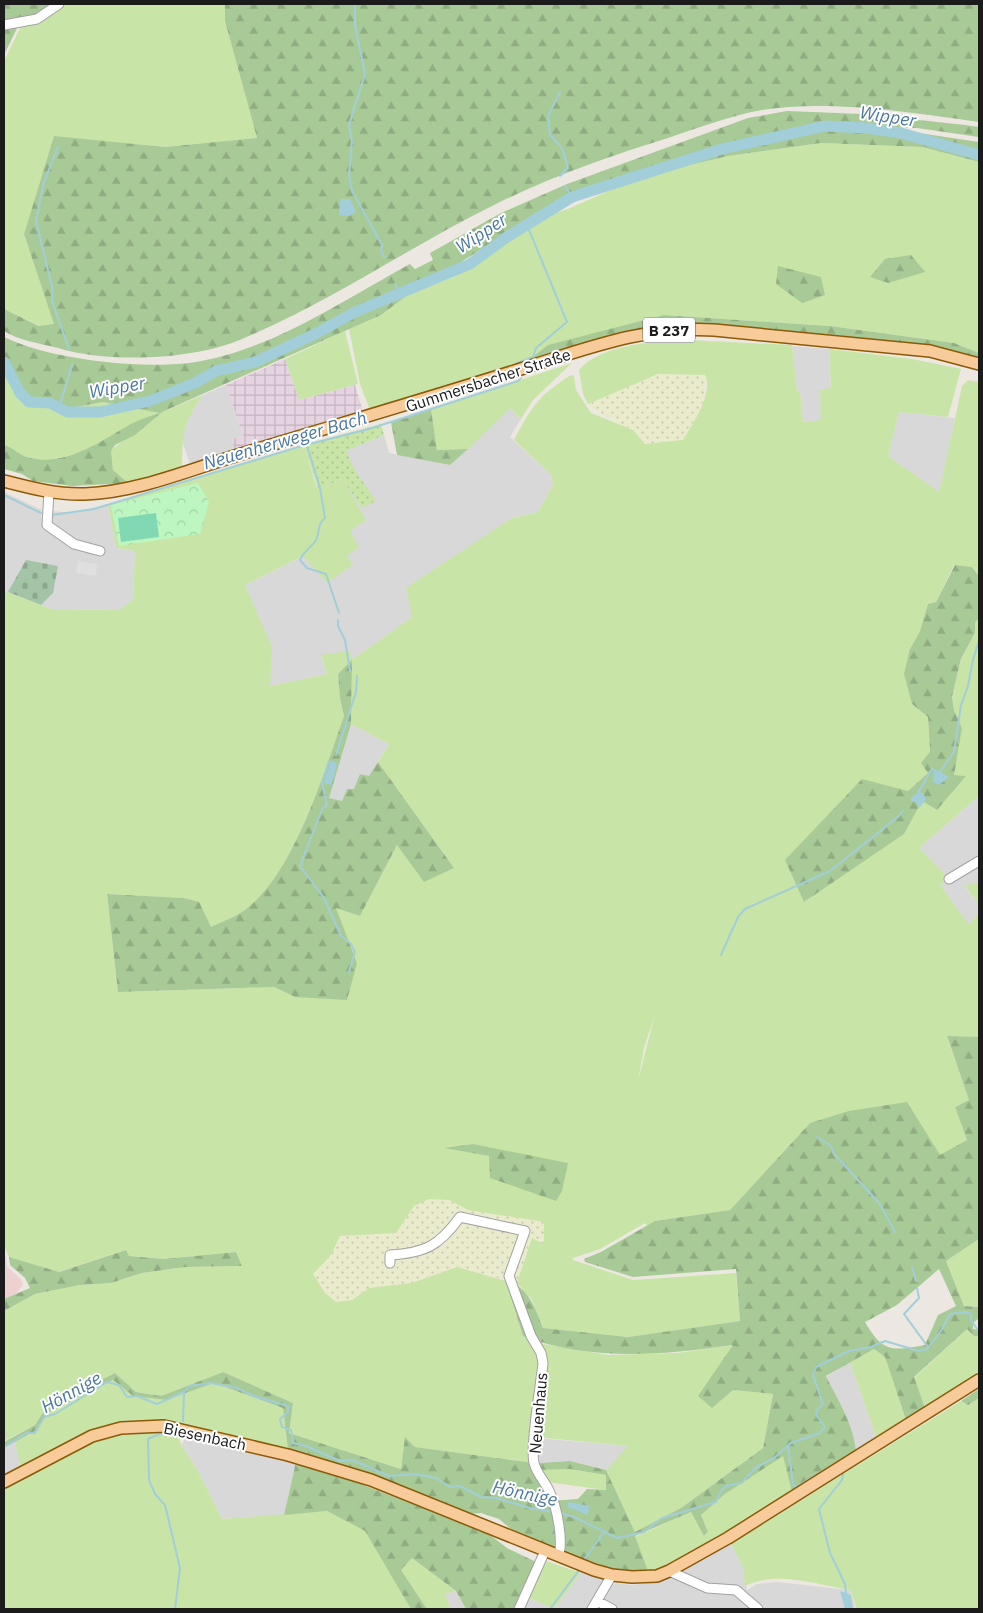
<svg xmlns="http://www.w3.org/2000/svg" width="983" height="1613" font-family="'IBM Plex Sans',sans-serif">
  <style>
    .residential { fill: #d9d8d8 }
    .commercial { fill: #edd0d0 }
    .industrial { fill: url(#industrial-grid) }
    .farmland { fill: url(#farmland-dots) }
    .grass { fill: #c8e5a7; fill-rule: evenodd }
    .forest { fill: url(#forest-firs); fill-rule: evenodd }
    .cemetery { fill: url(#cemetery-stones) }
    .park { fill: url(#park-crowns) }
    .garden { fill: url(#garden-dots) }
    .pitch { fill: #81d9b3 }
    .parking { fill: #dfdfdf }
    .water { fill: #a2ced9 }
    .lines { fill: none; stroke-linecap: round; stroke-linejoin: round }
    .stream { stroke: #a2ced9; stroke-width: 2 }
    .river { stroke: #a2ced9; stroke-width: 11 }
    .minor-casing { stroke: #a2a2a2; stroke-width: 11 }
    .major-casing { stroke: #8c5a06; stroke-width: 14 }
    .minor { stroke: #fff; stroke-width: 9 }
    .major { stroke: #f7cb9a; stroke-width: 11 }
    .labels { text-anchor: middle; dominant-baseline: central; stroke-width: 4; stroke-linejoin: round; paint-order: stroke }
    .shield { fill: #fff; stroke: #5f5f5f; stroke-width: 1 }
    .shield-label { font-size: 15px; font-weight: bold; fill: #1b1b1b }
    .street-label { font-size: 16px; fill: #1b1b1b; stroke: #fff }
    .water-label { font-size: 18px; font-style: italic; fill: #49779e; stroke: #fff }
  </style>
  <defs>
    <pattern id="industrial-grid" width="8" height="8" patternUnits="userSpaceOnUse" patternTransform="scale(1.25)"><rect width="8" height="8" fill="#e5d3e2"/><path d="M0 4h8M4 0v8" fill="none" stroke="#c4b5c1"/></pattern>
    <pattern id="farmland-dots" width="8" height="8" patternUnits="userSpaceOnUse" patternTransform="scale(1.25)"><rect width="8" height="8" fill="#eaebcc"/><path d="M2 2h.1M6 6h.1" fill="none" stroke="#c8c9af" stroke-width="1.8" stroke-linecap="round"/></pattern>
    <pattern id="forest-firs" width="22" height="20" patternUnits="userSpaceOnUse" patternTransform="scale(1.25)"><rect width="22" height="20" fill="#a8ca97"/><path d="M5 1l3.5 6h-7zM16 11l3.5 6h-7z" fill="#90ad82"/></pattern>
    <pattern id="cemetery-stones" width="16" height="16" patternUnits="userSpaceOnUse" patternTransform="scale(1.25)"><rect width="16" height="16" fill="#a3c4a6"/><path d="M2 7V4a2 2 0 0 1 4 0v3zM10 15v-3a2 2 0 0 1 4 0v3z" fill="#8ca88e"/></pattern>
    <pattern id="park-crowns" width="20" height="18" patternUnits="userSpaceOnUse" patternTransform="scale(1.25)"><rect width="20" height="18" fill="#bdf6c0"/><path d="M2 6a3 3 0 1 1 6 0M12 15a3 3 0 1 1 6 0" fill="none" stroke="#a2d2a4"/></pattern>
    <pattern id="garden-dots" width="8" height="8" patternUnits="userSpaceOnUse" patternTransform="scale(1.25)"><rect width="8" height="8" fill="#c8e5a7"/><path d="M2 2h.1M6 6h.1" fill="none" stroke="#abc48f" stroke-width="1.8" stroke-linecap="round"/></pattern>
  </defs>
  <rect width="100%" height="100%" fill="#ece8e1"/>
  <path class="residential" d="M792,346L829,349L831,389L820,390L821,420L803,422L800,392L797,391Z
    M226,385L243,436L231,439L235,450L190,464L183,444V433L189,415L203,395Z
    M510,408L521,419L510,437L551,475L553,485L538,512L511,518L412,617L352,660L321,656L327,674L270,686L271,647L245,585L303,556L353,565L347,556L350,531L341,478L345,451L384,435L389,453L450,465Z
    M899,412L955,418L939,493L888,456Z
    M4,492L42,510L41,518L50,520L52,511L72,513L108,504L116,548L135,551L133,600L119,610L52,609L4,591Z
    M351,724L389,744L369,776L342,801L328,798Z
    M979,796V883L965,886L979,906V912L969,926L940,885L948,879L919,848Z
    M850,1362L877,1440L856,1451L854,1439L826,1377Z
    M187,1436L296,1462L284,1515L222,1519L198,1471L181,1445Z
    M536,1438L629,1446L606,1470L570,1461L534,1463Z
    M15,1442L21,1469L4,1477V1448Z
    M731,1544L745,1570L747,1590L757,1584L777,1582L850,1590L856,1609H522L527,1597L554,1609L581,1573L604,1580L602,1584L611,1586L616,1583L630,1585L652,1583L671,1578Z
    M456,1591L466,1609H451L445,1594Z"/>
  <path class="commercial" d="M4,1248L7,1267L20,1278L23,1284L17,1293L4,1299Z"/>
  <path class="industrial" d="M285,359L299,400L355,385L363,411L235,450L231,439L243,436L226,385Z"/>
  <path class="farmland" d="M658,374L705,375L707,380L702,406L683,441L645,444L633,430L614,422L615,419L599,414L588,404Z
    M429,1199L449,1200L468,1210L544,1222V1245L532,1238L517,1283L457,1267L412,1283L369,1288L352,1300L335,1302L325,1293L313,1274L330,1255L340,1236L396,1233L414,1206Z"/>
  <path class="grass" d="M64,4H225V21L257,138L165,147L54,137L24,234L55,325L40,326L4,309V61L21,26L50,16Z
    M821,143L922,147L979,162V353L954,343L830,326L664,315L525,363L370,410L360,384L349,329L381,315L409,294L454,277L540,218L568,209L640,177L728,156Z
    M345,331L358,384L299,400L285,359Z
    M688,340L792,345L797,391L800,392L803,422L821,420L820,390L831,388L829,349L912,359L961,369L948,417L899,412L888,456L939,492L962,386L968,380L979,382V575L972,567L954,565L936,602L928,604L920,631L910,649L912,704L928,717L930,752L928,773L908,791L785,860L805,902L922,801L937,810L965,776L953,775L962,728L954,711L952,697L961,660L975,633V623L979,618V796L919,848L949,879L940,885L969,925L979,912V1037H947L969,1100L955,1107L967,1140L940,1156L810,1123L730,1210L655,1221L647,1226L645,1223L600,1249L573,1258V1260L633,1280L736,1273L740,1321L628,1337L543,1328L532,1300L517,1283L532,1238L544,1244V1222L468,1210L449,1200L429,1199L414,1206L396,1233L340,1236L331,1255L313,1274L325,1293L336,1302L352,1300L369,1288L412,1283L457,1267L506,1281L543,1344L608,1355L677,1353L734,1345L733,1390L773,1394L763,1448L681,1508L635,1532L606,1470L628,1446L535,1437L534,1463L415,1447L405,1438L401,1469L289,1433L293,1403L223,1372L161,1396L136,1392L115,1373L46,1408L35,1425L4,1441V1311L35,1294L80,1285L111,1283L142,1273L185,1267L241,1266L236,1252L164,1259L129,1256L125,1250L58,1272L9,1257L4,1245V591L52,609L119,610L133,600L135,551L116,548L108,504L304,445L317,489L342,479L366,520L350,531L359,547L347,556L353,565L327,583L303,556L245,585L272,647L270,686L327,674L321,655L350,651L352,660L412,617L406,588L512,518L538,512L553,485L551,475L514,440C532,406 538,396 571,375L574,376L576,390L591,413L633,430L645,444L683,440C692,425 714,393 705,375L658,374L588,404L583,394L579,370C602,343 655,342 688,340ZM352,661L351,724L389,744L378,762L454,868L397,845L360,916L335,907L357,963L295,997L274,987L118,992L107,894L184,898L198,902L210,928C221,922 235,917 245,910C295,872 323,774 344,716L340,698L338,674ZM655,1014L638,1081L644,1048ZM473,1144L556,1201L490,1156L446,1148Z
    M572,363L533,400L521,419L510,408L468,449L437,450L431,409Z
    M4,372L21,402L60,410L103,402L162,412L203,395C182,424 183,433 182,467L128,483L113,470C113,465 110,456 111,451C112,447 152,422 160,413C125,431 68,469 27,457C19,455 13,447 4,445Z
    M979,883V906L965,885Z
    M979,1239V1307L964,1306L946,1261Z
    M967,1329L974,1336H979V1372L925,1408L914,1378Z
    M874,1349L885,1357L906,1420L877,1440L850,1362Z
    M113,1380L133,1396L166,1400L214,1383L283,1408L288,1450L183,1425L149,1421L121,1423L21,1469L15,1442L35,1431L48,1413Z
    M979,1398V1609H857L850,1590C818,1585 776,1570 745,1586L743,1567L731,1544L961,1401L968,1405Z
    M149,1429L178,1432L181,1445L198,1471L222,1519L327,1511L365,1531L394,1577L412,1558L456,1591L445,1594L451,1609H427L401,1570L394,1577L411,1609H4V1487L93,1441L122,1432Z
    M783,1455L792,1492C757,1514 686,1566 648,1571L635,1537L691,1512L705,1536L708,1532L701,1515L725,1494Z
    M570,1469L606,1475V1490L546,1482L540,1470Z
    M546,1561L581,1573L554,1609L527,1597L538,1569Z"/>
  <path class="forest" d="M4,4H56L34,17L21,20L4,55Z
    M225,4H979V122C909,112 816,97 747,113C720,120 694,129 668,138C610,156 553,176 498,203C410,246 328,304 237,341C190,360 106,363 58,348C39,343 20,341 4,331V309L39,326L54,324L24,234L54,136L165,147L257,138L225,21Z
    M787,111L862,114L965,125L979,127V137L917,128L824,124L721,145L643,171L570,204L539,214L409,294L381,315L162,412L135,435L115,445L111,451L113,470L128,483L72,486L33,481L22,474L4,469V445C13,447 19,455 27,457C65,468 101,441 131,424C140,419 151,416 160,413L103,402L60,410L21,402L4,372V337C36,352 72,358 106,362C134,365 162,366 189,363C267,353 342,301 410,264L415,269L433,260L430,253L501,213L567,184L748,118Z
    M825,128L912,132L979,142V162L922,147L821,143L728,156L640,177L724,148Z
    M911,255L925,272L888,283L870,277L885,259Z
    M778,266L821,277L825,295L802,303L776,284Z
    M664,315L830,326L954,343L979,353V359L968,355L926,346L688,325L640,329L525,363L548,345Z
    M431,409L437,450L468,449L450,465L397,455L391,422Z
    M955,565L972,567L979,576V618L975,623V633L961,659L952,697L954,710L962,728L954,775L966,776L937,810L922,801L904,834L804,902L785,860L862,779L908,791L928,773L921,763L930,752L928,717L912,704L904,674L910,649L920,631L928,604L936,602Z
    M352,660L351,724L329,798L342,801L347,789H354L360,774L369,776L378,762L454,868L424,882L397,845L360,916L336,908L357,963L347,1000L295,997L274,987L118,992L107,894L184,898L199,902L211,927C221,922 235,917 245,910C295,872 323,774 344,716L340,698L338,674Z
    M947,1036L979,1037V1239L946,1261L964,1306L979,1307L978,1319L973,1323V1329L979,1330V1336H974L967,1329L914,1377L925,1408L906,1420L885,1357L874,1349L826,1376C838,1401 853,1423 856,1451L792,1492L783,1456L725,1494L701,1515L708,1532L704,1536L691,1512L635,1536L648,1571H613L512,1530L499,1519L481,1513L467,1514L288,1450L283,1408L214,1383L166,1400L133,1396L113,1380L48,1413L35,1431L4,1448V1442L35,1425L46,1408L115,1373L136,1392L161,1396L223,1372L293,1403L289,1433L401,1469L405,1437L415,1447L534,1463L535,1476L550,1501L578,1499L587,1489L606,1490V1475L570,1469L540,1470L538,1463L570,1461L606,1470L635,1532L681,1508L763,1448L773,1394L733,1390L712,1408L698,1396L733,1345C663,1355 591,1362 523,1336L506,1281C529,1287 535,1308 543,1328L628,1337L740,1321L736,1269L633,1277L585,1262L584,1259L601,1252L655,1221L730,1210L810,1123L849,1111L907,1102L940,1155L967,1140L955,1107L969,1100ZM939,1269L956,1306L938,1315L925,1345C892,1351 883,1353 865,1322L897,1305Z
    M473,1144L568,1163L562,1191L556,1201L490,1178L489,1156L444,1148Z
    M126,1250L129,1256L164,1259L236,1252L242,1266L185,1267L142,1273L111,1283L80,1285L35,1294L4,1311V1299L30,1288L25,1278L10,1265L9,1257L59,1272Z
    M979,1389V1398L968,1405L961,1401Z
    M296,1462L327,1471L433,1512L490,1535L507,1548L534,1561L536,1563L515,1609H466L456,1591L412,1558L401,1570L427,1609H411L365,1531L327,1511L284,1515Z"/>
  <path class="cemetery" d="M26,560L58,566L53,593L41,605L8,592Z"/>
  <path class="park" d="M198,483L209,502L200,534L119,546L111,505Z"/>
  <path class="garden" d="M381,424L384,435L346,451L356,472L376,501L362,508L342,479L318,489L304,445Z"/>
  <path class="pitch" d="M156,513L159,537L121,542L118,518Z"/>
  <path class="parking" d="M78,561L97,564L96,576L76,573Z"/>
  <path class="water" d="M340,199H350L356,212L349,216L339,215Z
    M331,761L335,762L337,765L331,785L324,783Z
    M934,769L949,777L939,785L933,782Z
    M918,792L923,793L926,800L919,808L916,802L911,801V798Z
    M568,1502L589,1506L588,1515L568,1507Z
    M840,1591L851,1595L853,1609H845Z"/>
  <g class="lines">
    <path class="stream" d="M355,4V25L365,74L349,125L352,141L349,175L352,191L382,245L381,251L384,257
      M560,92L548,116L550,135L562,148L568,168L560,176
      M58,147L44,182L36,221L52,286V301L69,349
      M565,186L572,197
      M395,284L399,294
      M517,363L533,357L536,348L567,322L527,225
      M59,408L72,365
      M307,446L320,488L325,518C317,524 320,532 316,540C311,548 303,552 300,560L307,568L326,574L339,613
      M4,495L41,513
      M52,515L94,509L305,445L369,429L518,381L521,378
      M338,620V626L345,640L350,671
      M336,755L356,692L357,676
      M329,761L322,783L327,805L322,809L300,866L324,898L341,936L351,944L355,952L349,972
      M940,772L954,752L961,705L968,686L973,660L979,640
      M918,792C924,785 926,777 932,769L935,770
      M721,955L738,917L745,909L830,871L899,816L903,811
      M817,1137L831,1146L834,1154L880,1204L895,1232
      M912,1267L916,1281
      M917,1288L919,1298L904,1314L928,1347
      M183,1421L184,1393
      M788,1446L793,1484L796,1487L834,1464
      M4,1447L27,1433H35L44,1417L55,1414L107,1382L119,1385L127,1397L137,1396L157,1404L184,1392L189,1386L211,1383L237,1388L256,1397L288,1406V1412L280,1419L282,1427L291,1430L293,1443L306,1446L340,1461L352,1460L389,1476L415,1474L436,1478L450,1487L460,1486L481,1497L496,1498L530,1508L553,1512
      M843,1474L842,1480L819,1509L830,1553L845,1584L846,1593
      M561,1513L574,1517L617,1538L644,1532L662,1518L716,1502C721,1486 726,1485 742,1483L755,1468L774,1458L791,1443L820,1433L825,1427L817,1416L816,1411L823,1404L813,1375L816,1367L849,1351L871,1347L885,1341L919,1351L927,1349L941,1331L950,1314L965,1312L971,1314V1320L979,1332
      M584,1560L604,1532
      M175,1609L180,1568L165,1505L155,1494L149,1480L148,1439L159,1434L177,1435
      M550,1609L580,1569"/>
    <path class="river" d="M4,362L20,393L29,402L50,403L67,412H100L150,401L195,383L216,371L255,362L317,333L355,312L470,264L507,237L572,197L722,149L825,126L866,128L901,133L979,155"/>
    <g class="minor-casing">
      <path id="minor" d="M4,25L37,19L59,4
        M49,492L47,525L74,544L100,551
        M949,879L979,861
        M390,1263V1255C425,1253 439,1246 460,1217L525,1231L509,1276L531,1336L541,1353L543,1363C541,1384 530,1446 534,1463C537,1475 546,1482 550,1493C557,1507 564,1543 558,1556
        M669,1571L707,1588L736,1590L758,1609
        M597,1601L612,1609
        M519,1609L545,1551
        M592,1609L612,1575"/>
    </g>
    <g class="major-casing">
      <path id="major" d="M4,481C31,488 57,495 85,494C137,492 189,470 238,455C333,426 429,398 524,368C589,348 644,326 714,330L930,351L979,364
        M4,1482L92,1436L121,1428L164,1426L288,1455L371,1480L594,1570L612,1575L632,1577L657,1576L669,1571L728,1538L979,1380"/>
    </g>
    <use href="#minor" class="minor"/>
    <use href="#major" class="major"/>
  </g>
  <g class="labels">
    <rect class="shield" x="643" y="317.5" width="52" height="25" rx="4"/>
    <g class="shield-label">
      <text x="669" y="330">B 237</text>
    </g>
    <g class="street-label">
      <text transform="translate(488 380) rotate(-18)">Gummersbacher Straße</text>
      <text transform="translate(538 1413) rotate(-85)">Neuenhaus</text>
      <text transform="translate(205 1436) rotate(12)">Biesenbach</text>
    </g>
    <g class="water-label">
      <text transform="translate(888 116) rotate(9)">Wipper</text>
      <text transform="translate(481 233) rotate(-33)">Wipper</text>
      <text transform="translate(117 387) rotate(-10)">Wipper</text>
      <text transform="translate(285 440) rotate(-16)">Neuenherweger Bach</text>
      <text transform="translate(71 1392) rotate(-29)">Hönnige</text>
      <text transform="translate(525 1493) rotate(12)">Hönnige</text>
    </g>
  </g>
  <rect width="983" height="1613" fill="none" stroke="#1b1b1b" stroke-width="10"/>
</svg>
